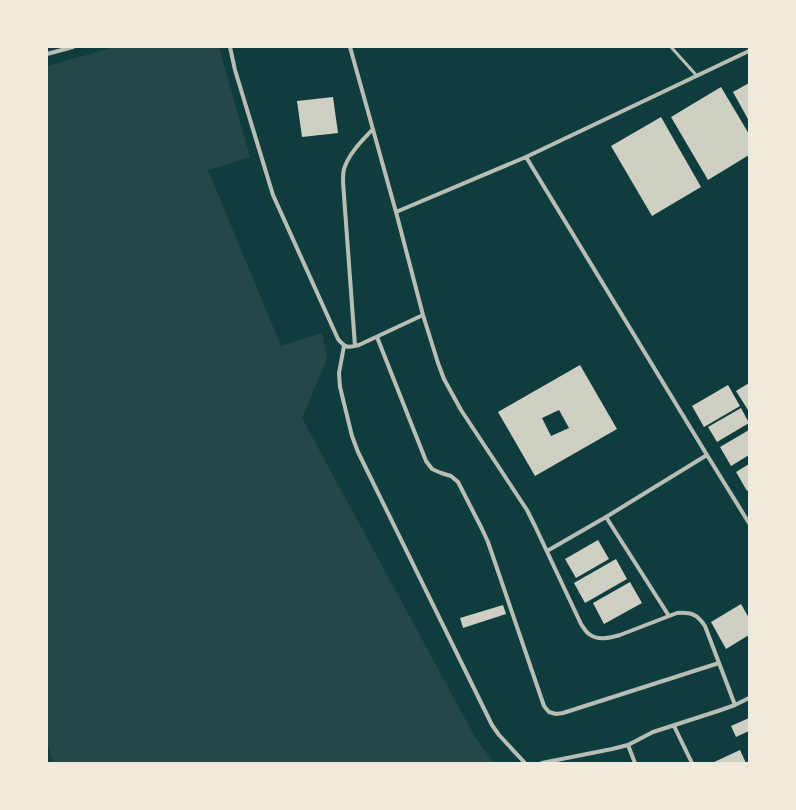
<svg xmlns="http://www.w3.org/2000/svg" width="796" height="810" font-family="'Times New Roman',serif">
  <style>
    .green { fill: #244646 }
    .building { fill: #cfcfc3; fill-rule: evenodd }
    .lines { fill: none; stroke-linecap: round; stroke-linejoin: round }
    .service { stroke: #b8beb3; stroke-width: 3 }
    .minor { stroke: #b8beb3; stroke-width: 4 }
  </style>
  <rect width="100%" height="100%" fill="#0f3d3e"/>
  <path class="green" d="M115,47H219L250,157L208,170L281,346L322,333L327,359L302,418L475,737L494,763H53L47,741V66Z"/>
  <path class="building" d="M749,83V121L733,92Z
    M721,87L749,134V155L708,180L671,117Z
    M333,97L338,133L302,137L297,101Z
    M661,117L701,187L652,216L611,146Z
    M580,365L617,429L535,476L498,412ZM559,410L569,428L551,436L542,418Z
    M749,383V409L748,410L736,391Z
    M728,385L740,406L704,427L692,406Z
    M741,408L749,423L717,442L708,427Z
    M749,430V455L731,466L720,447Z
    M749,464V489L747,491L736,472Z
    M598,540L609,559L576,578L565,559Z
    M616,559L627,579L585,603L574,583Z
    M630,582L642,603L604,624L593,603Z
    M741,604L749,618V635L726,649L711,622Z
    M503,605L506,614L463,628L460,618Z
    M749,718V731L736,737L731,726Z
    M740,750L746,763H712Z"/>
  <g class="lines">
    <path class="service" d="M671,47L697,76"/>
    <path class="minor" d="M230,47L235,70L273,195L338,339C345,348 348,348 359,345L423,315
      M350,47L396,212
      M47,54L73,47
      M526,157L707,455L749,523
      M377,337L426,461L432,469L441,473L451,476L458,482L482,529L488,542L544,706L549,712L556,714L563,713L719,663
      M344,346L339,373L340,387L352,436L358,452L492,725L499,735L525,763
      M355,346L343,182C343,178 343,173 344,169C349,153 362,141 373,129
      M606,517L669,616
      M547,551L606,517L707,455
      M735,705L705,626C697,614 691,612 677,613L620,635C610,638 598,641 589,634C586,632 583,627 581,624L535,526L527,510L461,410L444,379L438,363L423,315L396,212L526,157L730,60L749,51
      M674,726L692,763
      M628,745L635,763
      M542,763L612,749L628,745L653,732L718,711L735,705L749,698"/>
  </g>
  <rect width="796" height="810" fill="none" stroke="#f1e9da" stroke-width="96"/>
</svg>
